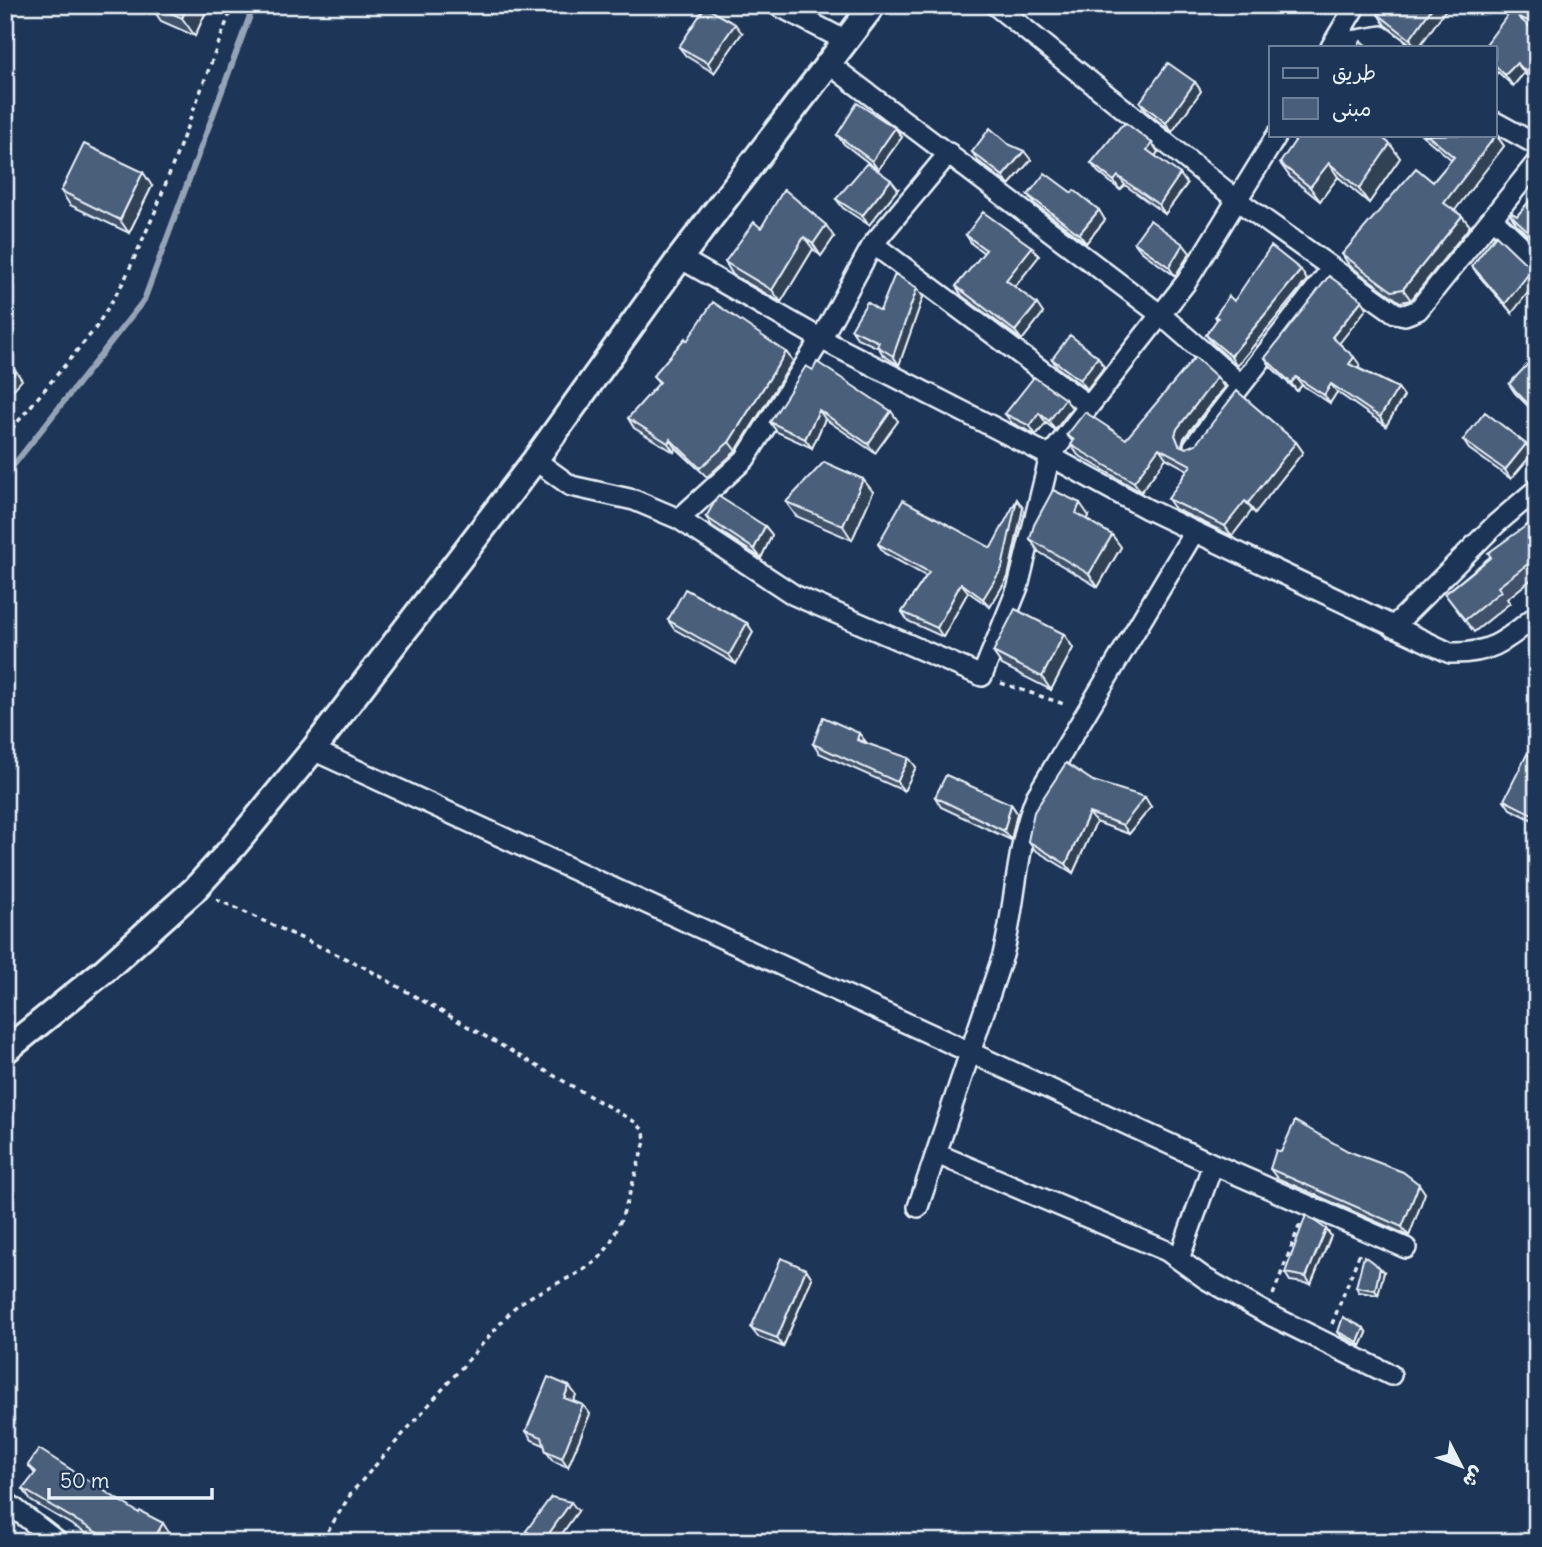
<svg xmlns="http://www.w3.org/2000/svg" width="1542" height="1547" font-family="Delius,'Playpen Sans Arabic',sans-serif">
  <style>
    .lines { fill: none; stroke-linecap: round; stroke-linejoin: round }
    .stream { stroke: #95a4b5; stroke-width: 6 }
    .minor-casing { stroke: #e8f1f8; stroke-width: 24 }
    .tertiary-casing { stroke: #e8f1f8; stroke-width: 30 }
    .path { stroke: #e8f1f8; stroke-width: 3.5; stroke-dasharray: 5 5; stroke-linecap: butt }
    .minor { stroke: #1d3557; stroke-width: 19 }
    .tertiary { stroke: #1d3557; stroke-width: 24 }
    .wall { fill: #3f5169; stroke: #e8f1f8; stroke-width: 2 }
    .shaded-wall { fill: #334255; stroke: #e8f1f8; stroke-width: 2 }
    .building { fill: #495e7a; stroke: #e8f1f8; stroke-width: 2 }
  </style>
  <rect width="100%" height="100%" fill="#1d3557"/>
  <filter id="ink" filterUnits="userSpaceOnUse"><feTurbulence type="fractalNoise" baseFrequency=".0143" numOctaves="2"/><feDisplacementMap in="SourceGraphic" scale="14" xChannelSelector="R" yChannelSelector="G"/><feConvolveMatrix kernelMatrix="1 2 1 2 8 2 1 2 1" color-interpolation-filters="sRGB"/></filter>
  <g filter="url(#ink)">
    <g class="lines">
      <path class="stream" d="M5,476L144,300L254,5"/>
      <g class="minor-casing">
        <path id="minor" d="M777,5L846,41
          M995,5L1237,200L1395,313L1405,315L1418,310L1537,162
          M1333,44L1381,36L1396,47
          M1331,47L1356,5
          M829,64L1161,315L1241,385
          M1495,122L1537,145
          M1493,219L1537,261
          M873,244L1089,406
          M680,258L821,339L1050,456L1187,281L1277,135
          M1194,446L1332,268
          M535,460L571,486L634,500L679,519L794,595L982,676L1018,587L1050,456L1147,509L1450,653C1492,654 1506,640 1537,615
          M679,519L745,459L821,339L873,244L949,153
          M1393,627L1496,524L1537,489
          M313,750L1213,1164L1406,1248
          M937,1154L1167,1251L1206,1279L1266,1313L1391,1375
          M918,1207L1003,955C1016,903 1016,847 1036,797L1194,532
          M1179,1259L1213,1164
          M5,1501L58,1542"/>
      </g>
      <g class="tertiary-casing">
        <path id="tertiary" d="M5,1051L105,970L194,890L234,846L313,750L535,460L680,258L873,5"/>
      </g>
      <path class="path" d="M1379,5V16
        M1500,5L1514,13
        M5,437L95,329L124,281L155,212L233,5
        M1001,683L1067,705
        M216,899L362,966L635,1122L644,1131L645,1142C634,1174 621,1241 595,1262C570,1281 539,1288 514,1308L352,1492L321,1542
        M1273,1295L1300,1224
        M1332,1324L1361,1250"/>
      <use href="#minor" class="minor"/>
      <use href="#tertiary" class="tertiary"/>
    </g>
    <path class="wall" d="M150,5H209L195,36L161,21Z
      M1384,5H1449L1419,47H1415L1385,25L1378,14Z
      M1515,5H1537V32L1535,31L1537,33V86L1524,73L1513,86L1498,72L1495,76V47Z
      M742,33L714,73L686,56L679,47Z
      M1195,82L1201,91L1172,132L1147,112L1140,102Z
      M895,128L902,137L878,170L844,144L837,135Z
      M1422,135H1496L1504,146L1454,210L1462,216L1470,226L1411,300L1400,302L1349,265L1342,254L1433,182L1452,160Z
      M1152,143L1158,152L1155,156L1187,184L1165,214L1125,185L1120,190L1098,172L1091,163Z
      M1008,144L1031,160L1009,185L978,161L972,152Z
      M1390,144L1400,158L1369,203L1338,177L1320,201L1290,177L1280,163Z
      M152,186L129,233L70,205L61,191Z
      M898,189L869,225L843,208L836,199Z
      M1537,192V244L1517,225L1510,214L1517,216Z
      M1028,195L1105,220L1086,243L1035,204Z
      M761,228L834,237L821,256L813,249L781,302L733,275L725,262Z
      M966,235L1032,247L1039,256L1015,287L1043,313L1022,340L962,296L956,286L984,253L972,244Z
      M1496,235L1512,313L1478,275L1472,266Z
      M1134,242L1183,244L1190,253L1175,276L1141,251Z
      M1307,280L1237,366L1213,344L1206,335L1217,320L1215,316L1234,301Z
      M917,288L923,297L899,365L883,355L879,348L857,338L851,329Z
      M1367,308L1339,343L1360,365L1358,368L1398,388L1404,396L1386,426L1337,392L1330,403L1302,385L1297,391L1271,367L1265,358Z
      M687,341L786,352L793,361L736,451L707,477L676,448L674,452L634,428L628,418L659,384L653,376Z
      M1052,359L1104,367L1087,389L1058,368Z
      M813,370L898,421L875,453L825,419L812,448L777,432L770,422Z
      M1537,371V415L1515,393L1509,384Z
      M1217,377L1224,387L1184,438L1182,445L1183,447L1186,448L1296,442L1303,452L1255,513L1252,510L1232,536L1175,509L1168,499L1188,470L1166,458L1141,492L1078,455L1071,445L1073,442L1067,435L1126,439Z
      M1072,408L1055,430L1046,423L1036,435L1012,423L1005,414Z
      M1463,440L1526,444L1533,453L1511,479L1469,449Z
      M873,492L852,540L796,516L786,502Z
      M1023,508L1008,577L990,607L968,592L943,637L908,621L902,612L926,576L884,553L878,544L991,548Z
      M1089,516L1087,520L1112,535L1121,547L1098,587L1039,552L1030,539Z
      M706,517L765,526L772,535L761,558L712,526Z
      M1537,518V575L1507,599L1510,603L1474,632L1445,594Z
      M668,620L747,623L753,632L736,664L674,629Z
      M1064,634L1073,648L1051,690L1002,665L993,652Z
      M866,743L916,767L904,791L819,753L813,744Z
      M1537,759V822L1510,809L1504,800Z
      M1093,781L1151,807L1129,834L1096,822L1073,873L1035,850L1028,841Z
      M935,797L1011,804L1017,813L1011,840L941,807Z
      M1348,1151L1425,1193L1409,1236L1277,1178L1270,1169L1281,1152Z
      M1326,1229L1331,1236L1311,1284L1290,1281L1285,1273Z
      M806,1269L812,1278L783,1347L758,1337L751,1328Z
      M1384,1272L1378,1295L1359,1292L1356,1287Z
      M1338,1332L1367,1333L1361,1346L1341,1336Z
      M569,1386L576,1395L573,1401L583,1405L590,1414L568,1467L553,1461L546,1451L544,1445L532,1440L526,1431Z
      M28,1465L171,1536L168,1542H101L31,1501L23,1489L35,1474Z
      M578,1511L556,1542H535L526,1531Z"/>
    <path class="shaded-wall" d="M188,5H209L195,36L182,18Z
      M1434,5H1449L1419,47H1416L1410,39Z
      M735,24L742,33L714,73L708,63Z
      M1517,63L1524,73L1513,86L1505,75Z
      M1195,82L1201,91L1172,132L1166,123Z
      M895,128L902,137L878,170L872,161Z
      M1496,135L1504,146L1452,214L1444,203Z
      M1152,143L1158,152L1153,159L1147,150Z
      M1390,144L1400,158L1369,203L1359,189Z
      M1024,151L1031,160L1009,185L1003,176Z
      M1329,163L1338,177L1320,201L1310,187Z
      M143,172L152,186L129,233L120,220Z
      M1180,174L1187,184L1165,214L1159,205Z
      M1118,176L1125,185L1120,190L1114,181Z
      M891,180L898,189L869,225L862,216Z
      M1099,210L1105,220L1086,243L1079,234Z
      M1462,216L1470,226L1411,300L1403,289Z
      M826,225L834,237L821,256L813,244Z
      M804,237L813,249L781,302L772,290Z
      M1183,244L1190,253L1175,276L1169,267Z
      M1032,247L1039,256L1013,289L1006,280Z
      M1537,263V281L1512,313L1505,304Z
      M1301,270L1307,280L1237,366L1231,356Z
      M917,288L923,297L899,365L893,356Z
      M1362,300L1367,308L1338,345L1332,337Z
      M1037,304L1043,313L1022,340L1015,331Z
      M786,352L793,361L736,451L729,442Z
      M1098,357L1104,367L1087,389L1080,380Z
      M1354,357L1360,365L1355,373L1349,364Z
      M16,371L22,380L5,399V383Z
      M1217,377L1224,387L1184,438L1182,445L1186,455L1179,445L1175,435L1177,429Z
      M1296,377L1302,385L1297,391L1291,383Z
      M1331,384L1337,392L1330,403L1324,395Z
      M1398,388L1404,396L1386,426L1380,417Z
      M1065,399L1072,408L1055,430L1049,421Z
      M819,410L825,419L812,448L805,439Z
      M891,411L898,421L875,453L868,444Z
      M1039,413L1046,423L1036,435L1030,426Z
      M670,439L676,448L674,452L668,443Z
      M1296,442L1303,452L1255,513L1248,503Z
      M1526,444L1533,453L1511,479L1505,470Z
      M1159,448L1166,458L1141,492L1134,482Z
      M863,479L873,492L852,540L843,526Z
      M1017,499L1023,508L1008,577L990,607L983,599Z
      M1245,501L1252,510L1232,536L1225,526Z
      M1080,503L1089,516L1084,526L1076,513Z
      M765,526L772,535L761,558L754,549Z
      M1112,535L1121,547L1098,587L1089,574Z
      M961,583L968,592L943,637L937,628Z
      M747,623L753,632L736,664L729,655Z
      M1064,634L1073,648L1051,690L1042,677Z
      M859,733L866,742L857,740Z
      M909,758L916,767L904,791L897,782Z
      M1145,797L1151,807L1129,834L1123,825Z
      M1011,804L1017,813L1011,840L1004,831Z
      M1089,813L1096,822L1073,873L1066,864Z
      M1419,1184L1425,1193L1409,1236L1402,1227Z
      M1326,1229L1331,1236L1311,1284L1306,1277Z
      M1380,1268L1384,1272L1378,1295L1375,1290Z
      M806,1269L812,1278L783,1347L777,1338Z
      M1364,1328L1367,1333L1361,1346L1358,1342Z
      M569,1386L576,1395L571,1407L564,1398Z
      M583,1405L590,1414L568,1467L562,1458Z
      M5,1436L10,1442L5,1449Z
      M571,1502L578,1511L556,1542H543Z
      M163,1523L171,1536L168,1542H152Z"/>
    <path class="building" d="M153,5H188L182,18Z
      M1384,5H1434L1410,39L1378,14Z
      M1515,5H1537V24L1518,17L1537,33V83L1517,63L1505,75L1495,65V47H1484Z
      M705,7L735,24L708,63L679,47Z
      M1361,41L1368,47H1357Z
      M1168,63L1195,82L1166,123L1140,102Z
      M1537,94V103L1533,100Z
      M857,103L895,128L872,161L837,135Z
      M1126,123L1152,143L1147,150L1180,174L1159,205L1118,176L1114,181L1091,163L1120,127Z
      M990,128L1008,144L1024,151L1003,176L972,152Z
      M1495,134L1496,135L1444,203L1462,216L1403,289L1392,291L1342,254L1416,168L1433,182L1454,157L1427,135Z
      M1299,135H1379L1390,144L1359,189L1329,163L1310,187L1280,163Z
      M84,144L143,172L120,220L61,191Z
      M867,163L891,180L862,216L836,199Z
      M1045,173L1072,193L1074,190L1099,210L1079,234L1028,195Z
      M784,189L826,225L813,244L804,237L772,290L725,262L754,222L761,228Z
      M1537,192V240L1510,214L1511,212L1517,216Z
      M983,212L1032,247L1006,280L1037,304L1015,331L956,286L986,250L966,235Z
      M1150,220L1183,244L1169,267L1134,242Z
      M1496,235L1523,261L1528,264L1537,261V263L1505,304L1472,266Z
      M1271,246L1301,270L1231,356L1206,335L1218,318L1215,316L1229,296L1234,301Z
      M895,274L917,288L893,356L877,346L879,342L851,329L867,302L880,311Z
      M1329,276L1362,300L1332,337L1354,357L1349,364L1398,388L1380,417L1331,384L1324,395L1296,377L1291,383L1265,358Z
      M713,302L786,352L729,442L700,468L670,439L668,443L628,418L660,382L653,376L685,338L687,341Z
      M1070,335L1098,357L1080,380L1052,359Z
      M1195,357L1217,377L1177,429L1175,435L1179,445L1186,448L1196,444L1237,391L1296,442L1248,503L1245,501L1225,526L1168,499L1191,465L1159,448L1134,482L1071,445L1074,440L1067,435L1085,412L1126,439Z
      M5,361L16,371L5,383Z
      M817,362L891,411L868,444L819,410L805,439L770,422L806,366L813,370Z
      M1529,363L1537,371V405L1533,409L1509,384Z
      M1034,377L1065,399L1049,421L1039,413L1030,426L1005,414Z
      M1485,412L1526,444L1505,470L1463,440Z
      M824,462L863,479L843,526L786,502Z
      M1053,490L1080,503L1076,513L1112,535L1089,574L1030,539L1034,525Z
      M718,496L765,526L754,549L706,517Z
      M1017,499L1002,568L983,599L961,583L937,628L902,612L929,572L878,544L903,500L991,548Z
      M1537,518V557L1498,587L1501,591L1465,620L1445,594L1491,557L1488,553Z
      M685,589L747,623L729,655L668,620Z
      M1015,609L1064,634L1042,677L993,652Z
      M823,717L859,733L857,740L909,758L897,782L813,744Z
      M1527,754L1537,759L1536,816L1504,800Z
      M1066,763L1093,781L1145,797L1123,825L1089,813L1066,864L1028,841L1034,812Z
      M946,775L1011,804L1004,831L935,797Z
      M1295,1121L1348,1151L1403,1172L1419,1184L1402,1227L1270,1169L1276,1150L1281,1152Z
      M1306,1215L1326,1229L1306,1277L1285,1273Z
      M1364,1256L1380,1268L1375,1290L1356,1287Z
      M781,1258L806,1269L777,1338L751,1328Z
      M1343,1317L1364,1328L1358,1342L1338,1332Z
      M548,1377L569,1386L564,1398L583,1405L562,1458L546,1451L542,1437L526,1431Z
      M39,1449L139,1513L140,1511L163,1523L152,1542H113L23,1489L36,1472L28,1465Z
      M551,1497L571,1502L543,1542H541L526,1531Z"/>
  </g>
  <rect width="1542" height="1547" fill="none" stroke="#1d3557" stroke-width="28"/>
  <rect x="14" y="14" width="1514" height="1519" fill="none" stroke="#e8f1f8" stroke-width="2.5" filter="url(#ink)"/>
  <rect x="1269" y="46" width="228" height="91" fill="#1d3557" stroke="#6e8097" stroke-width="2"/>
  <rect x="1283" y="68" width="35" height="10" fill="#1d3557" stroke="#6e8097" stroke-width="2"/>
  <text x="1332" y="80" font-size="21" fill="#e8f1f8">طريق</text>
  <rect x="1283" y="98" width="35" height="21" fill="#495e7a" stroke="#6e8097" stroke-width="2"/>
  <text x="1332" y="116" font-size="21" fill="#e8f1f8">مبنى</text>
  <g transform="translate(1461 1466) rotate(132)" stroke="#1d3557" stroke-width="5" paint-order="stroke">
  <path d="M0-5L12 26L0 18L-12 26Z" fill="#e8f1f8"/>
  <text y="-10" font-size="19" font-weight="bold" text-anchor="middle" fill="#e8f1f8">ش</text>
  </g>
  <path d="M49 1488v10h163v-10" fill="none" stroke="#e8f1f8" stroke-width="3.5"/>
  <text x="60" y="1488" font-size="21" fill="#e8f1f8" stroke="#1d3557" stroke-width="5" paint-order="stroke">50 m</text>
</svg>
